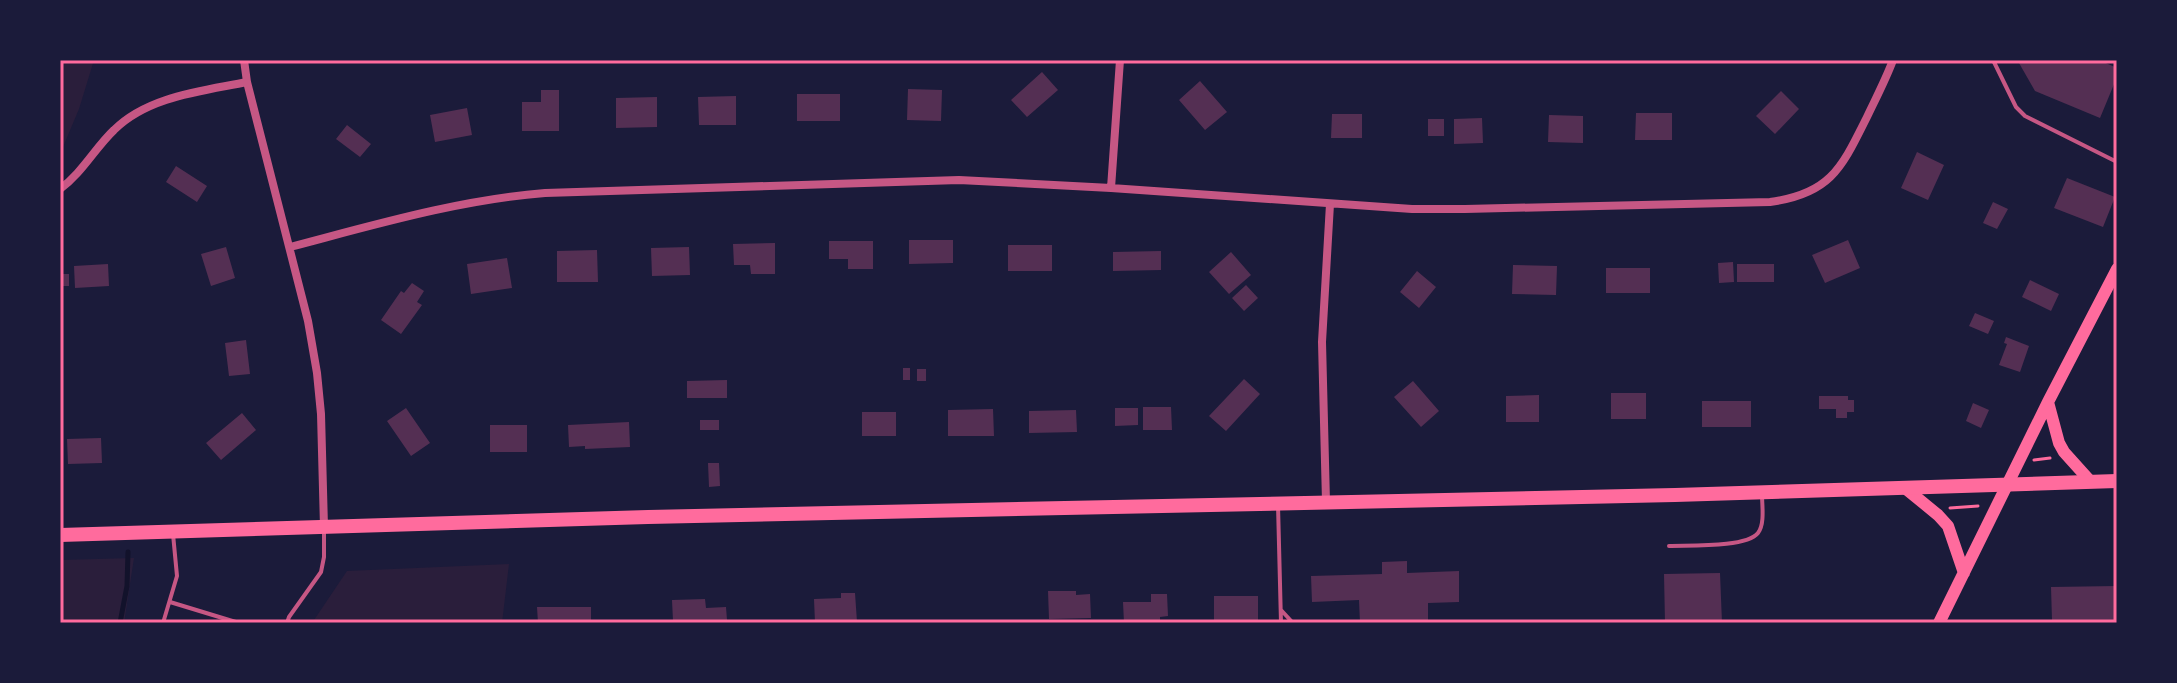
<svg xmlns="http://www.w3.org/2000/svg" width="2177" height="683" font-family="'Sofia Sans Condensed',sans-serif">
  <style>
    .green { fill: #2a1e3b }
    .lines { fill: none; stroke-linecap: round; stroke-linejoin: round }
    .stream { stroke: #12122b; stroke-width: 5 }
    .building { fill: #542f53 }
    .path { stroke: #ff6b9d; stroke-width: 3 }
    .service { stroke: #c65784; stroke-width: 4 }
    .minor { stroke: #c65784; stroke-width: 8 }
    .secondary { stroke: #ff6b9d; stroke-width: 12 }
    .primary { stroke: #ff6b9d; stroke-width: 14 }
    .neatline { fill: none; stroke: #ff6b9d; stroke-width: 3 }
  </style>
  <rect width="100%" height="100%" fill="#1b1b3a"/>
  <path class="green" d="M60,60H94L79,109L60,154Z
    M134,558L124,623H60V560Z
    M509,564L502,623H312L347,571Z"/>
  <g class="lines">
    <path class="stream" d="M120,623L127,586L128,552"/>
  </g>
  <path class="building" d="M2024,60H2099L2117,68V77L2100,118L2035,91L2019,63Z
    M1042,72L1058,90L1027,117L1011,100Z
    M1200,81L1227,112L1205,130L1179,100Z
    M908,89L942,90L941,121L907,120Z
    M541,90H559V131H522V102H541Z
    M1781,91L1799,109L1775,134L1756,116Z
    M797,94H840V121H797Z
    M736,96V125H699L698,97Z
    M657,97V127L616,128V98Z
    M467,108L472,135L435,142L430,115Z
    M1636,113H1672V140H1635Z
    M1332,114H1362V138H1331Z
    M1549,115L1583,116V143L1548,142Z
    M1482,118L1483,143L1454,144V119Z
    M1428,119H1444V136H1428Z
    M347,125L371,144L360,157L336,139Z
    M1917,152L1944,165L1928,200L1901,188Z
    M176,166L207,186L197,202L166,182Z
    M2067,178L2115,197L2103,227L2054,208Z
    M1993,202L2008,209L1997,229L1983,223Z
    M909,240H953V263L909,264Z
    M1848,240L1860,268L1825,283L1812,255Z
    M829,241H873V269H848V259H829Z
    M775,243V274H751L750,265H734L733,244Z
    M1008,245H1052V271H1008Z
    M226,247L235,278L211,286L201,254Z
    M689,247L690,275L652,276L651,248Z
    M597,250L598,282H557V251Z
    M1161,251V270L1113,271V252Z
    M1231,252L1251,275L1229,294L1209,272Z
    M507,258L512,288L471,294L467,264Z
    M1733,262L1734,282L1719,283L1718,263Z
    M108,264L109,286L75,288L74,266Z
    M1737,264H1774V282H1737Z
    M1513,265L1557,266L1556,295L1512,294Z
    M1606,268H1650V293H1606Z
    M1417,271L1436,287L1419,308L1400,292Z
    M60,274H69V286H60Z
    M2030,280L2059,294L2051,311L2022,297Z
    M412,283L424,291L417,302L422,305L401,334L381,320L401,291L404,293Z
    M1246,285L1258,298L1244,311L1232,298Z
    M1975,313L1994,321L1988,334L1969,326Z
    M2006,337L2029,346L2020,372L1999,365L2007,344L2004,343Z
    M246,340L250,374L229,376L225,343Z
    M903,368H910V380H903Z
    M917,369H926V381H917Z
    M1244,379L1260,394L1226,431L1209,416Z
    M727,380V398H687V381Z
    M1413,381L1439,411L1421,427L1394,397Z
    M1611,393H1646V419H1611Z
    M1539,395V422H1506V396Z
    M1819,396H1848V400H1854V412H1847V418H1836V409H1819Z
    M1702,401H1751V427H1702Z
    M1973,403L1989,410L1981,428L1966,421Z
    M1143,407H1171L1172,430H1143Z
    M406,408L430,443L411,456L387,421Z
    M1115,408H1138V425L1115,426Z
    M993,409L994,436H948V410Z
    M1076,410L1077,432L1029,433V411Z
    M862,412H896V436H862Z
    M242,413L256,430L221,460L206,443Z
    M700,420H719V430H700Z
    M629,422L630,447L585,449V446L569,447L568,425Z
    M490,425H527V452H490Z
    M101,438L102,463L68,464L67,439Z
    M708,463H719L720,486L709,487Z
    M1407,561V573L1459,571V602L1428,603V623H1400V620L1360,623L1359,600L1312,602L1311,576L1382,574V562Z
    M1720,573L1722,623H1665L1664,574Z
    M2117,586V623H2057V620H2052L2051,587Z
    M1048,591H1076V595L1090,594L1091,618L1049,619Z
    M841,593H855L857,622L815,623L814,599L841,598Z
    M1151,594H1167L1168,616L1160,617V623H1124L1123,602H1151Z
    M1214,596H1258V623H1214Z
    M705,599L706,608L726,607L727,620L673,621L672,600Z
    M537,607H591V623H538Z"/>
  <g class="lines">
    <path class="path" d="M2034,460L2050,458
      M1950,508L1978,506"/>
    <path class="service" d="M1993,60L2016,107L2025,116L2117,162
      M1278,505L1281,623
      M1669,546C1688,545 1746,548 1758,533C1765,524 1762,505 1762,495
      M170,602L239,623
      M1281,610L1293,623
      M163,623L177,576L173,534
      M287,623L289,617L321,572L324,557V532"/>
    <path class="minor" d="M244,60L247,82L308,321L317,373L321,414L324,527
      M1111,188L1120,60
      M60,189C82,173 95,148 114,130C148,96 203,91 247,82
      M290,247C374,225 458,200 545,193L959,180L1111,188L1412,209H1465L1770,202C1831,194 1842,167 1867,117C1876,98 1886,79 1893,60
      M1326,502L1322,342L1330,204"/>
    <path class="secondary" d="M2048,402L2059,443L2064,452L2091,482
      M1905,488L1938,515L1948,526L1964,573
      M1939,623L2048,402L2117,269"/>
    <path class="primary" d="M60,535L648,517L1675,495L2117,481"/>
  </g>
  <rect width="2177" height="683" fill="none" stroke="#1b1b3a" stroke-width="124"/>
  <rect x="62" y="62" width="2053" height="559" class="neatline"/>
</svg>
